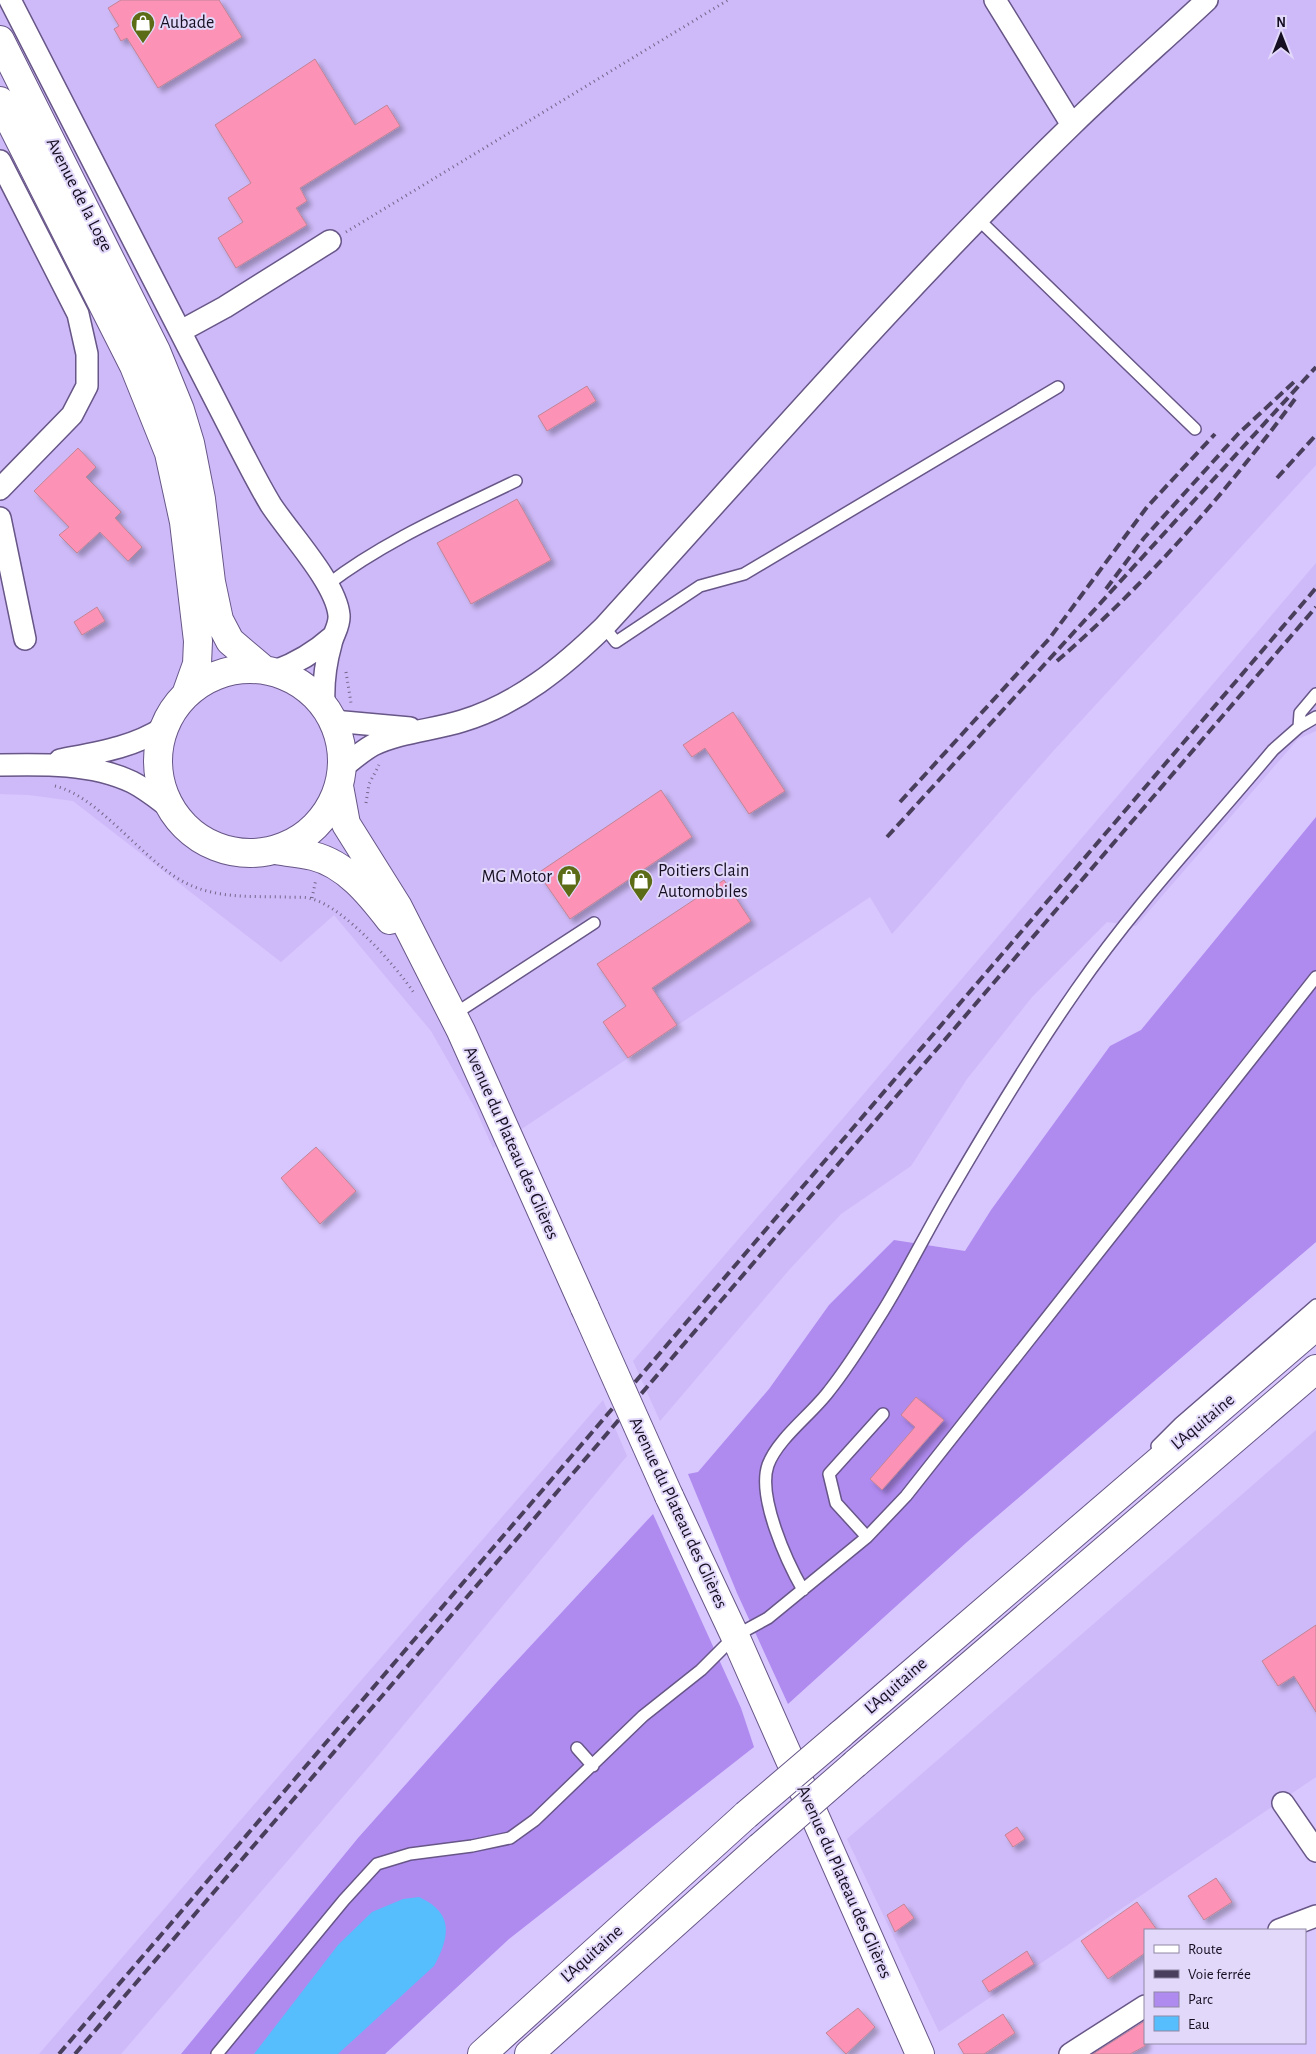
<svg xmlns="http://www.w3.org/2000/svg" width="1316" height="2054" font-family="'Alegreya Sans',sans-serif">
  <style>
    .built { fill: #cebaf8 }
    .green { fill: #af8aef }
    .water { fill: #57befe }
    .building { fill: #fc93b6; stroke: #c18497; filter: url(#shadow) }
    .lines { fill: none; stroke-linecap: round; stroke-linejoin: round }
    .service-casing { stroke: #675687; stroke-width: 14 }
    .minor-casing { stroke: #675687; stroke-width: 24 }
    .primary-casing { stroke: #675687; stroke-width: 30 }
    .motorway-casing { stroke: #675687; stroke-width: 30 }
    .path { stroke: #72668a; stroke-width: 3; stroke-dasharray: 1 4; stroke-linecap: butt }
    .service { stroke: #fff; stroke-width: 11 }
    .minor { stroke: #fff; stroke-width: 21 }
    .primary { stroke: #fff; stroke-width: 28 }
    .motorway { stroke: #fff; stroke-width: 28 }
    .rail { stroke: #493f5c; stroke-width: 4; stroke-dasharray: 10 5; stroke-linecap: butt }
    .primary-bridge-casing { stroke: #675687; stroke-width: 30; stroke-linecap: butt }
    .motorway-bridge-casing { stroke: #675687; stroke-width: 30; stroke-linecap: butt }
    .primary-bridge { stroke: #fff; stroke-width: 28 }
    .motorway-bridge { stroke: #fff; stroke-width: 28 }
    .labels { text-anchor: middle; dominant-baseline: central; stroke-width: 4; stroke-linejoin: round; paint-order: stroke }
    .poi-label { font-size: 18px; fill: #160f22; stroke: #e2d8fa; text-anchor: start }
    .street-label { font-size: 18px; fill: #160f22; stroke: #e2d8fa }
  </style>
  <defs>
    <filter id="shadow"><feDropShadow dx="4.5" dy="4.5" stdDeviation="2.5" flood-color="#0004"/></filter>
  </defs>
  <rect width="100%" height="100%" fill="#d8c6fe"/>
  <path class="built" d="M0,0H1316V465L1055,749L892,934L870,897L493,1148L475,1108L431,1031L334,915L281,962L73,801L29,795L0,794Z
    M1316,563V731L1298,739L1136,926L1107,922L1032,997L967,1079L911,1166L841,1214L789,1270L660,1421L633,1361L845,1116Z
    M603,1400L627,1456L372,1763L121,2054H39Z
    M1316,1430V1777L939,2032L847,1839Z"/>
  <path class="green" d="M1316,817V1242L967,1542L788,1704L737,1593L688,1474L698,1472L769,1389L829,1305L894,1240L965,1251L991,1210L1110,1046L1141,1030Z
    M653,1514L741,1708L754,1747L509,1939L385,2054H181L358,1838L497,1682Z"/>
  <path class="water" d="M419,1897C454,1913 450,1936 434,1966L338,2054H254L338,1945L372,1912L403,1899Z"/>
  <path class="building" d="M121,0H219L242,37L158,88L127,38L121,41L114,29L119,26L108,8Z
    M315,59L355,125L387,105L400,126L300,188L307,201L296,208L307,225L236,268L218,238L243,222L228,198L251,183L215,125Z
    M587,386L596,401L547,431L538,416Z
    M78,448L96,467L86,477L121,512L115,518L142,547L128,561L100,532L77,553L59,535L69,527L34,491Z
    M517,499L551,560L471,604L437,543Z
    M97,607L105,621L82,635L74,622Z
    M733,712L785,791L749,814L705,748L692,757L683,745Z
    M661,790L692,837L570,919L538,873Z
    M724,880L751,921L652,988L677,1025L628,1058L603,1022L626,1006L597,964Z
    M316,1147L356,1191L320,1224L281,1178Z
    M916,1397L944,1420L882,1490L870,1479L915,1427L901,1415Z
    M1316,1625V1712L1294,1676L1278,1686L1262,1661Z
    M1017,1827L1025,1839L1013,1847L1005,1835Z
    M1216,1878L1232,1902L1204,1920L1188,1896Z
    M1137,1902L1157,1930H1145V1953L1108,1979L1081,1941Z
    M904,1904L914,1918L895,1932L887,1915Z
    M1027,1951L1034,1964L989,1992L982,1981Z
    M858,2008L875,2027L846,2054L826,2033Z
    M1003,2014L1015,2033L984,2054H964L958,2044Z
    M1145,2021V2046L1130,2054H1093Z"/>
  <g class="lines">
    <g class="service-casing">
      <path id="service" d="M978,219L1195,429
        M327,585C384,541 452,512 516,481
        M604,627L616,642L700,586L744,574L1058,387
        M1299,727L1300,713L1316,694
        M453,1015L594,923
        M1157,1446L1180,1423L1316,1305
        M867,1537L836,1503L829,1474L883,1414
        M803,1590C787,1562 757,1497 768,1465C778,1438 812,1414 829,1391C849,1366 866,1338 883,1311C907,1272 927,1231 950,1192C990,1123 1031,1055 1077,989C1135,905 1207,829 1273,750L1299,727L1316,717
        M577,1748L593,1766
        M217,2054L344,1900L377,1864L410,1854L472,1846L510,1838L535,1820L643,1716L701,1670L735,1636L768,1618L867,1537L906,1496L1316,977"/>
    </g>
    <g class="minor-casing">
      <path id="minor" d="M10,0L240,448C250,467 260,487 271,505C290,534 336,583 339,615C340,626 333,634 331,644C325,665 323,683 324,704
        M995,0L1072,125
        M0,161L78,314L87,354V386L72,415L0,489
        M181,331L225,307L330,241
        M0,518L25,639
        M275,671C297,663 314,653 332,637
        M333,721L410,728
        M60,760C95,753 132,748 163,728
        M0,765C43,764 92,763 132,782C146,789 158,799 170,808
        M342,768C352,760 362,751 373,745C400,732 433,730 462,721C518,704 563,667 604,627C758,458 908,284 1072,125C1116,82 1162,42 1207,0
        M1283,1803L1316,1851
        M1279,1930L1316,1916
        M1070,2054L1145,2006"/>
    </g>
    <g class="primary-casing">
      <path id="primary" d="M0,40L156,351L180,410L190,443L201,499L211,582L219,620L230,641L263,669
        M0,101L134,366L169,453L184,522L198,641L197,664L187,692
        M158 761a92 92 0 1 1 184 0a92 92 0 1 1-184 0Z
        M339,786L346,824L398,907L461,1031L585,1308
        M274,850C287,852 300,853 313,856C346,864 370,894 390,920
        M669,1496L735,1636L920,2054"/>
    </g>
    <g class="motorway-casing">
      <path id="motorway" d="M841,1734L1316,1326
        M855,1764L1316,1369
        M482,2054L746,1815
        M529,2054L760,1847"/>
    </g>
    <path class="path" d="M346,232L728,0
      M346,672L351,703
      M55,786C98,796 141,858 182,881C214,899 250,896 286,897C294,898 305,896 312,899C344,907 396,966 414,993
      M366,803L369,784L379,765
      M312,898L316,879"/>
    <use href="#service" class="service"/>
    <use href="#minor" class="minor"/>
    <use href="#primary" class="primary"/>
    <use href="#motorway" class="motorway"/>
    <path class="rail" d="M1277,478L1316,435
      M1106,589L1144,538L1238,434L1295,381
      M1057,661C1146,584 1226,493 1295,399
      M900,802L1049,639L1147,507L1215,434
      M887,837L1316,367
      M59,2054L1316,588
      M75,2054L1316,607"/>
    <g class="primary-bridge-casing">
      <path id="primary-bridge" d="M585,1308L669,1496"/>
    </g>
    <g class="motorway-bridge-casing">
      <path id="motorway-bridge" d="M746,1815L841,1734
        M760,1847L855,1764"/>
    </g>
    <use href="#primary-bridge" class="primary-bridge"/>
    <use href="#motorway-bridge" class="motorway-bridge"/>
  </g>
  <defs>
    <g id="shop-pin" transform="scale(1.25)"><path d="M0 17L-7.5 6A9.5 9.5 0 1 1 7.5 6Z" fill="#5c6c16" stroke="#e2d8fa"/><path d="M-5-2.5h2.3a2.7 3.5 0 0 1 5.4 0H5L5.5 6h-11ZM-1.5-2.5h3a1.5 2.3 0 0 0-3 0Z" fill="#fff"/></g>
  </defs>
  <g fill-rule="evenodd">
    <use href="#shop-pin" x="143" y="23"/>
    <use href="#shop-pin" x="569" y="877"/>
    <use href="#shop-pin" x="641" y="881"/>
  </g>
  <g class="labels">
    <g class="poi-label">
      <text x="160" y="23">Aubade</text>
      <text x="658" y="871">Poitiers Clain<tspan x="658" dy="21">Automobiles</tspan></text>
      <text x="552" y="877" text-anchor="end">MG Motor</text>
    </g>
    <g class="street-label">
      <text transform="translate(79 195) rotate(63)">Avenue de la Loge</text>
      <text transform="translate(511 1143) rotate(66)">Avenue du Plateau des Glières</text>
      <text transform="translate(1203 1422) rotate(-40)">L'Aquitaine</text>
      <text transform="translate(678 1513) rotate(65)">Avenue du Plateau des Glières</text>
      <text transform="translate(896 1686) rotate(-41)">L'Aquitaine</text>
      <text transform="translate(844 1882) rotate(66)">Avenue du Plateau des Glières</text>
      <text transform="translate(592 1954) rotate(-42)">L'Aquitaine</text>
    </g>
  </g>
  <rect x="1144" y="1929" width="162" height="115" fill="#e2d8fa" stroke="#9088a4"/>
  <rect x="1154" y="1945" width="25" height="8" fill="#ffffff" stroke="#9088a4"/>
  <text x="1188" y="1954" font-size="15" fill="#160f22">Route</text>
  <rect x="1154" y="1970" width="25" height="8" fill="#493f5c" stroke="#9088a4"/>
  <text x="1188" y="1979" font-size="15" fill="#160f22">Voie ferrée</text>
  <rect x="1154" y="1992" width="25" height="15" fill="#af8aef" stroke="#9088a4"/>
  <text x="1188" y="2004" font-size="15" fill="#160f22">Parc</text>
  <rect x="1154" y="2016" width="25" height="15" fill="#57befe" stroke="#9088a4"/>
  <text x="1188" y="2029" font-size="15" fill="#160f22">Eau</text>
  <g transform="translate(1281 35)" stroke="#e2d8fa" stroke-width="4" paint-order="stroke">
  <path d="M0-4L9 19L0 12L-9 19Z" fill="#160f22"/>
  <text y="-8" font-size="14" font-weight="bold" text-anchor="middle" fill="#160f22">N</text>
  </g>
</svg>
